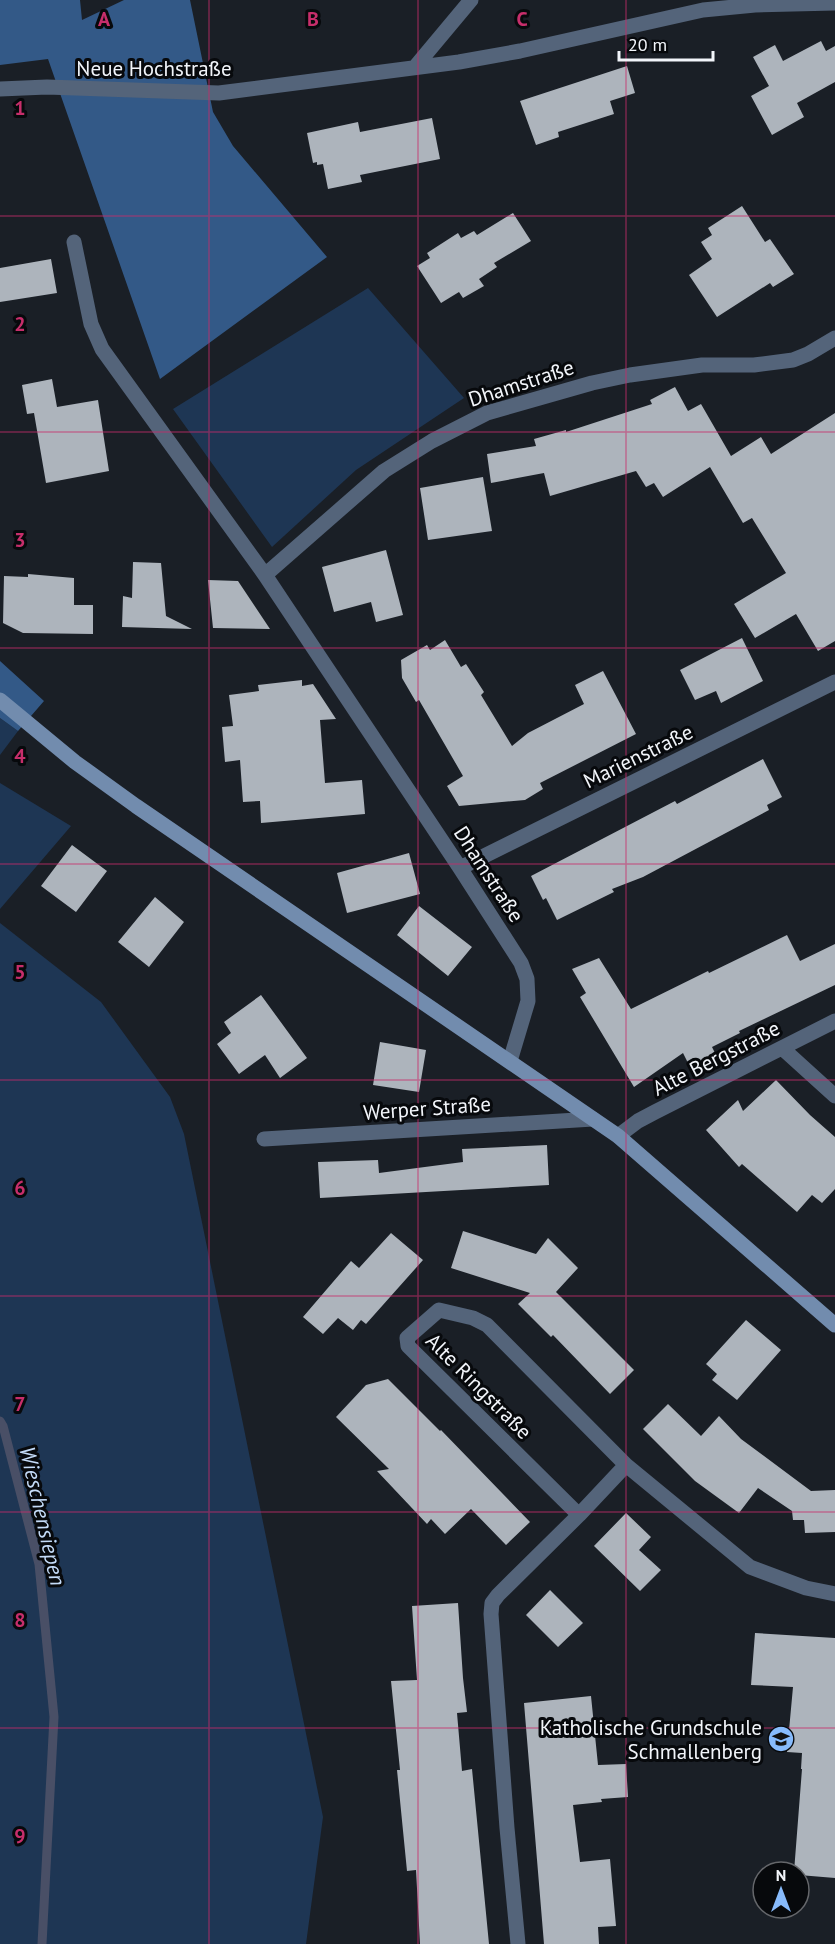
<svg xmlns="http://www.w3.org/2000/svg" width="835" height="1944" font-family="'PT Sans',sans-serif">
  <style>
    .green { fill: #1e3654 }
    .forest { fill: #335987 }
    .lines { fill: none; stroke-linecap: round; stroke-linejoin: round }
    .stream { stroke: #494f66; stroke-width: 9 }
    .building { fill: #adb4bc }
    .minor { stroke: #54647a; stroke-width: 15 }
    .secondary { stroke: #728cae; stroke-width: 15 }
    .grid { fill: none; stroke: #c72e6b; stroke-width: 1.5; stroke-opacity: 0.55 }
    .labels { text-anchor: middle; dominant-baseline: central; stroke-width: 6; stroke-linejoin: round; paint-order: stroke }
    .street-label { font-size: 21px; fill: #f2f5fa; stroke: #07090c }
    .poi-label { font-size: 21px; fill: #f2f5fa; stroke: #07090c; text-anchor: end }
    .water-label { font-size: 22px; font-style: italic; fill: #c4dbf8; stroke: #07090c }
    .grid-label { font-size: 20px; text-anchor: middle; font-weight: bold; fill: #c72e6b; stroke: #07090c; stroke-width: 6; stroke-linejoin: round; paint-order: stroke }
  </style>
  <rect width="100%" height="100%" fill="#1a1f26"/>
  <path class="green" d="M368,288L464,398L356,470L272,547L173,409Z
    M0,718L18,731L0,755Z
    M0,783L71,826L0,909Z
    M0,923L101,1002L170,1097L184,1134L323,1817L306,1944H0Z"/>
  <path class="forest" d="M0,0H80L82,20L124,0H190L213,112L233,146L327,257L160,379L48,59L0,65Z
    M0,661L44,701L18,731L0,718Z"/>
  <g class="lines">
    <path class="stream" d="M0,1421L3,1426L39,1564L54,1717L42,1944"/>
  </g>
  <path class="building" d="M821,41L826,51L835,46V82L797,103L804,117L772,135L751,96L769,86L753,57L775,45L783,61Z
    M627,66L635,93L610,101L614,114L558,132L559,137L536,145L520,101Z
    M432,118L440,159L360,175L362,182L328,189L323,164L317,165V162L313,163L307,133L358,122L360,132Z
    M742,206L765,242L770,239L794,274L773,287L770,283L717,317L689,275L712,259L701,242L712,235L708,228Z
    M513,213L531,241L494,263L497,267L479,279L484,286L463,298L459,292L441,303L417,266L430,258L427,253L458,233L461,238L474,231L477,235Z
    M51,259L57,293L0,302V268Z
    M52,379L57,407L98,400L109,471L46,483L34,413L27,414L22,385Z
    M675,387L688,411L701,404L731,456L761,437L771,454L835,413V641L818,651L796,614L755,638L734,604L786,573L752,518L743,523L710,467L663,497L654,483L646,487L636,471L550,496L544,473L491,483L487,454L536,446L534,439L566,430V432L652,404L650,400Z
    M483,477L492,531L428,540L420,488Z
    M386,550L403,615L376,622L371,602L334,612L322,567Z
    M133,562L161,563L166,616L192,629L122,627L123,596L132,598Z
    M28,574L74,578V605H93V634L23,633L3,623L4,576L28,577Z
    M208,580L238,581L270,629L213,628Z
    M742,638L763,681L721,703L716,691L695,700L680,670Z
    M445,640L461,667L466,664L484,692L481,695L512,746L528,733L584,704L575,685L603,671L636,734L540,783L543,789L525,800L459,806L447,786L463,776L419,700L416,702L402,678L401,660L427,645L430,650Z
    M302,680V686L313,684L336,719L320,720L325,783L362,780L365,814L261,823L260,801L243,802L240,760L225,762L222,727L233,726L229,695L259,691L258,685Z
    M763,759L782,797L767,805L769,810L643,877L612,889L614,892L557,920L546,898L543,900L531,876L675,801L677,804Z
    M72,845L107,871L76,912L41,886Z
    M409,853L420,894L347,913L337,873Z
    M155,897L184,922L149,967L118,942Z
    M419,906L472,947L448,976L397,935Z
    M787,935L800,961L835,944V985L739,1031L740,1033L712,1047L720,1063L694,1075L683,1053L634,1087L580,997L586,993L572,969L599,958L631,1009L708,971L709,973Z
    M261,995L307,1058L280,1078L265,1055L239,1074L217,1044L231,1033L224,1022Z
    M380,1042L426,1050L419,1092L373,1085Z
    M776,1080L810,1115L835,1137V1189L822,1203L812,1195L797,1212L742,1164L739,1167L706,1130L738,1100L743,1111Z
    M547,1145L549,1185L320,1198L318,1162L378,1160L379,1173L463,1162L462,1149Z
    M463,1231L536,1254L548,1238L578,1268L556,1292L634,1370L610,1394L553,1335L551,1337L518,1304L530,1293L451,1268Z
    M391,1233L423,1260L366,1324L361,1320L353,1330L338,1318L323,1334L303,1317L351,1261L359,1268Z
    M746,1320L781,1350L737,1400L712,1380L717,1374L706,1364Z
    M388,1379L440,1431L441,1430L530,1522L506,1545L471,1509L445,1534L431,1519L427,1524L377,1471L389,1469L336,1417L366,1385Z
    M668,1404L701,1436L719,1416L741,1439L811,1491L835,1490V1532L805,1533L804,1520H793L792,1511L758,1488L739,1513L695,1481L643,1429Z
    M626,1513L651,1537L639,1550L661,1570L640,1591L594,1546Z
    M550,1590L583,1623L558,1647L526,1615Z
    M458,1603L463,1678L467,1712L457,1713L462,1771L472,1769L489,1944H420L416,1870L407,1871L397,1770H400L391,1681L417,1680L412,1606Z
    M755,1633L835,1638V1878L799,1875V1872H794L802,1769H801L802,1753L787,1752L793,1687L751,1685Z
    M591,1696L598,1765L626,1764L628,1797L601,1799L602,1802L573,1805L580,1862L610,1859L616,1926L598,1927L599,1944H544L524,1703Z"/>
  <g class="lines">
    <path class="minor" d="M415,67L471,0
      M0,89L47,87L219,93L459,62L520,51L703,10L755,5L835,3
      M74,242L91,324L102,349L265,575L460,868L521,963L527,979L528,1001L510,1061
      M265,575L384,471L432,441L487,413L592,383L630,375L702,365H754L793,360L808,354L835,338
      M460,868L835,682
      M782,1048L835,1096
      M618,1136L638,1121L655,1112L835,1021
      M264,1139L593,1119
      M579,1515L408,1346L407,1338L439,1310L473,1318L487,1325L626,1465
      M518,1944L507,1828L491,1614L492,1603L498,1595L579,1515L626,1465L750,1567L806,1588L835,1594"/>
    <path class="secondary" d="M0,700L75,762L136,806L618,1136L835,1325"/>
  </g>
  <path class="grid" d="M209,0V1944M418,0V1944M626,0V1944M0,216H835M0,432H835M0,648H835M0,864H835M0,1080H835M0,1296H835M0,1512H835M0,1728H835"/>
  <defs>
    <g id="school-disc" transform="scale(1.35)"><circle r="9.5" fill="#87bbfc" stroke="#07090c"/><path d="M0-5L7-2L0 1L-7-2ZM-4 1L0 2.5L4 1V4Q0 6-4 4Z" fill="#111"/></g>
  </defs>
  <g fill-rule="evenodd">
    <use href="#school-disc" x="781" y="1739"/>
  </g>
  <g class="labels">
    <g class="street-label">
      <text x="154" y="68">Neue Hochstraße</text>
      <text transform="translate(521 383) rotate(-18)">Dhamstraße</text>
      <text transform="translate(638 756) rotate(-26)">Marienstraße</text>
      <text transform="translate(489 874) rotate(57)">Dhamstraße</text>
      <text transform="translate(716 1058) rotate(-27)">Alte Bergstraße</text>
      <text transform="translate(427 1108) rotate(-4)">Werper Straße</text>
      <text transform="translate(479 1386) rotate(45)">Alte Ringstraße</text>
    </g>
    <g class="poi-label">
      <text x="762" y="1727">Katholische Grundschule<tspan x="762" dy="24">Schmallenberg</tspan></text>
    </g>
    <g class="water-label">
      <text transform="translate(43 1516) rotate(77)">Wieschensiepen</text>
    </g>
  </g>
  <g class="grid-label">
    <text x="104" y="26">A</text>
    <text x="313" y="26">B</text>
    <text x="522" y="26">C</text>
    <text x="20" y="115">1</text>
    <text x="20" y="331">2</text>
    <text x="20" y="547">3</text>
    <text x="20" y="763">4</text>
    <text x="20" y="979">5</text>
    <text x="20" y="1195">6</text>
    <text x="20" y="1411">7</text>
    <text x="20" y="1627">8</text>
    <text x="20" y="1843">9</text>
  </g>
  <g transform="translate(781 1890)"><circle r="28" fill="#07090c" stroke="#65676b" stroke-width="1.5"/>
  <path d="M0-4.5L10 22L0 15L-10 22Z" fill="#87bbfc"/>
  <text y="-9" font-size="16" font-weight="bold" text-anchor="middle" fill="#f2f5fa">N</text>
  </g>
  <path d="M619 51v9h94v-9" fill="none" stroke="#f2f5fa" stroke-width="3"/>
  <text x="628" y="51" font-size="18" fill="#f2f5fa" stroke="#07090c" stroke-width="4.5" paint-order="stroke">20 m</text>
</svg>
